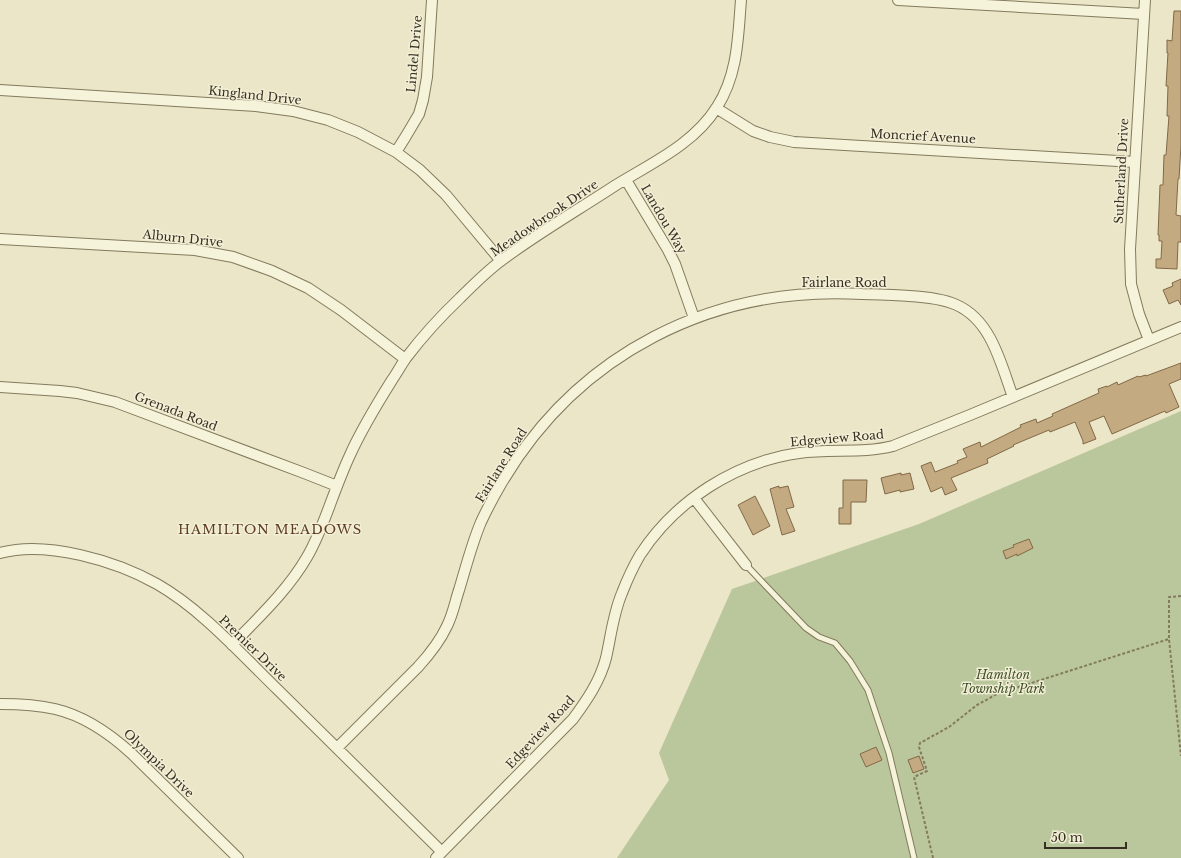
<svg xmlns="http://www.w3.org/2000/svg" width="1181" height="858" font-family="'Libre Baskerville',serif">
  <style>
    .green { fill: #bac79c }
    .building { fill: #c4aa81; stroke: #816947 }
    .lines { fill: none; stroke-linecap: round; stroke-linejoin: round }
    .lane-casing { stroke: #847a5e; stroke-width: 7 }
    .street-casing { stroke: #847a5e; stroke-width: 12 }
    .path { stroke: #847a5e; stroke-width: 2; stroke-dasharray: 3 2; stroke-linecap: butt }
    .lane { stroke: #f5f3da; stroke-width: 5 }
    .street { stroke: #f5f3da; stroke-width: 10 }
    .labels { text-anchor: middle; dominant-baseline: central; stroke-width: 3; stroke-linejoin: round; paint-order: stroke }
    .street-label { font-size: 12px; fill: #362f21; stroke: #f2efd6 }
    .park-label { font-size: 12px; font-style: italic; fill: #3f5029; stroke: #f2efd6 }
    .neighbourhood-label { font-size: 13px; letter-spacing: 1px; fill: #5e3c24; stroke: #f2efd6 }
  </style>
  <rect width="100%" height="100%" fill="#eae6c7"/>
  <path class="green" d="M1181,411V858H617L669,780L659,753L732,589L919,524Z"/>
  <path class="building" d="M1174,11H1181V145L1179,179H1178L1176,215L1181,216V242H1178L1177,269L1156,268V259H1161L1162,241H1159V235H1158L1160,185H1163L1164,155H1166L1169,116H1167L1168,86H1166L1168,53H1167V40L1172,41Z
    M1181,279V305L1178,300L1169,304L1163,290L1173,286L1172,283Z
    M1181,363V379L1169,384L1179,407L1166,413L1165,411L1112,434L1104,416L1089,422L1096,439L1083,444V441L1075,422L1050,432L1049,430L1013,445L1014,446L987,459L988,463L951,478L957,490L945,495L942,487L931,492L921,466L931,462L935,472L958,463L957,461L967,457L963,449L980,442L981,447L1021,427L1020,425L1036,419L1037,423L1053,416L1052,414L1099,393L1098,389L1107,386V387L1117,382L1118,385L1138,376L1139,377L1146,375V376Z
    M901,473V475L910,473L914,489L900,492V490L885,494L881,478Z
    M843,480H867L866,502H851V524H839V508H843Z
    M779,486V488L788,486L794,507L786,509L795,531L782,535L770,489Z
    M755,496L770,526L753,535L738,505Z
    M1029,539L1033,548L1017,556V554L1006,559L1003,551L1014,547L1013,545Z
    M876,747L882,760L866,767L860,754Z
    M919,756L924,769L913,773L908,760Z"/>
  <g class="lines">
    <g class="lane-casing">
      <path id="lane" d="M746,565L806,628L819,637L835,643L850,661L868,690L889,753L914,858"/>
    </g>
    <g class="street-casing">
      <path id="street" d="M898,0L1144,14
        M1145,0L1130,249L1131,284L1139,314L1149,340
        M0,90L256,106L293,111L328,120L358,132L396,152L420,170L446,195L501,261
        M716,108L753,131L770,137L794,142L1135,162
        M396,152L406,136L419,114L423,100L427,77L432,0
        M626,180L668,250L675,264L694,318
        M0,239L195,250L233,257L272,271L308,288L341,310L405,359
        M0,387L60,391L77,393L115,402L304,473L337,486
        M694,498L746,565
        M0,553C46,540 116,561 157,584C201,609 240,653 277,689C332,743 387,798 442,852
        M232,645C259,617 288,590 307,557C317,540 324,521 331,502C337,486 343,470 350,455C362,428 377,404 392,380C397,373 401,365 406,358C422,337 441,316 460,298C473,285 487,271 502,260C538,233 578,210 616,185C652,163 694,144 717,107C738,74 738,37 741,0
        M0,704C17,704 38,705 55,709C85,716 109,733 131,753L238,858
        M337,748L418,667C429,655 440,641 447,626C453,614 455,602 459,590C466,567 472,543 481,522C487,509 494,496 501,484C577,354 712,285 862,294C878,294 893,295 909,296C945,298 971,303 990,338C1000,356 1006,378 1013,397
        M436,858L573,719C587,700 600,681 606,658C611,636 613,614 622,593C627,580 633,567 640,555C675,501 735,462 799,453C830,448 862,454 893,446L970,415L1181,327"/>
    </g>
    <path class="path" d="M1181,596L1169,597V639L1181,756
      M933,858L914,777L927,771L919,747L920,743L949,727L977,705L997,694L1169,639"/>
    <use href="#lane" class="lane"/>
    <use href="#street" class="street"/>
  </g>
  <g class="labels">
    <g class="street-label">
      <text transform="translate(414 54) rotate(-85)">Lindel Drive</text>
      <text transform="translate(255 95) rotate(6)">Kingland Drive</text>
      <text transform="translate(923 136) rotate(3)">Moncrief Avenue</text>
      <text transform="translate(1121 171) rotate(-87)">Sutherland Drive</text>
      <text transform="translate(544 218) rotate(-34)">Meadowbrook Drive</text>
      <text transform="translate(664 219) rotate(60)">Landou Way</text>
      <text transform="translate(183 238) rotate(6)">Alburn Drive</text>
      <text x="844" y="282">Fairlane Road</text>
      <text transform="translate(176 411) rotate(21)">Grenada Road</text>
      <text transform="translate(837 438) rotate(-5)">Edgeview Road</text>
      <text transform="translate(501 465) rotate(-58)">Fairlane Road</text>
      <text transform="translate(253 648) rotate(44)">Premier Drive</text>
      <text transform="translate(540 732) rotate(-47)">Edgeview Road</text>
      <text transform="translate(159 763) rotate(44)">Olympia Drive</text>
    </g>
    <g class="park-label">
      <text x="1003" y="674">Hamilton<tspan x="1003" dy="14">Township Park</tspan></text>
    </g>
    <g class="neighbourhood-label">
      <text x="270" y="529">HAMILTON MEADOWS</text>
    </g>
  </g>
  <path d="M1045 842v6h81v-6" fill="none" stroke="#362f21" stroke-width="2"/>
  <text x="1051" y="842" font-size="12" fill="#362f21" stroke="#f2efd6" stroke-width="3" paint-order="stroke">50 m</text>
</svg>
